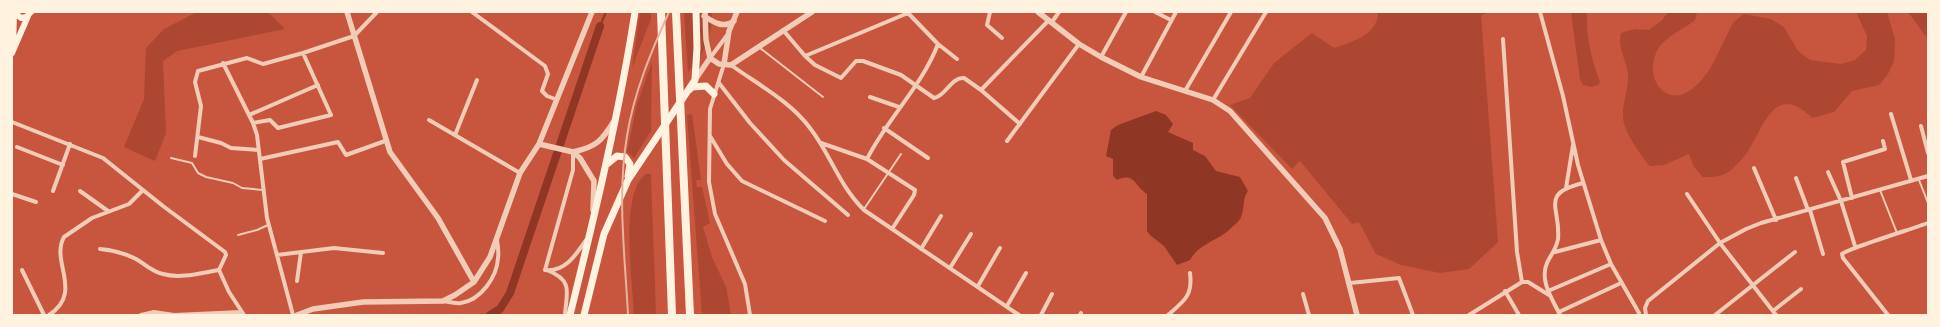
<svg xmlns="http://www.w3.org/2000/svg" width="1940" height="327" font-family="Inter,sans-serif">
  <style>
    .green { fill: #ae4732 }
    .water { fill: #8f3625 }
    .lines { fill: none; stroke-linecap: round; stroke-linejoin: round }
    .stream { stroke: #8f3625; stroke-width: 2 }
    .canal { stroke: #8f3625; stroke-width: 8 }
    .service { stroke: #f1ccb7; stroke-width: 2 }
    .minor { stroke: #f1ccb7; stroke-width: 4 }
    .tertiary { stroke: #f1ccb7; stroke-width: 5.5 }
    .secondary { stroke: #fff3e0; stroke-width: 6 }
    .primary { stroke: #fff3e0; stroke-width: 7 }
    .motorway { stroke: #fff3e0; stroke-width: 8 }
    .rail { stroke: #e9b49f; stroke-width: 2 }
  </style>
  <rect width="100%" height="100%" fill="#c8553d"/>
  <path class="green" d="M197,12H268L285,29L177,51L163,61L166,133L155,161L124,147L144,99L146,48L164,29Z
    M640,12H651V19L632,68Z
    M684,12H712C713,34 703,58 688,72Z
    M1378,12H1491L1481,15L1498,242L1469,269L1440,273L1401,265L1376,254L1359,222L1352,224L1300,161L1292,169L1230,105L1250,98L1274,63L1312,33L1334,48C1352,42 1378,35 1378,12Z
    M1571,12H1587C1586,36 1591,59 1600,82L1598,85L1592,87L1583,85L1580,79Z
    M1668,12H1697L1695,20C1682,31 1661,37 1655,56C1646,81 1667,108 1692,89C1710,76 1717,54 1727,35C1729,31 1731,25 1734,22C1737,19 1740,17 1744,14L1771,19L1784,27L1798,51L1810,60L1841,64L1855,60L1866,50L1867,36L1856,12H1887L1895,39L1894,61L1888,74L1879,85L1852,91L1834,112L1812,118C1775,81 1764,126 1748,151C1744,157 1736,166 1730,171C1722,177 1713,177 1703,177L1694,167L1689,154L1664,165L1650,166C1641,156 1624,132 1623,118C1622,104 1629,89 1628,75C1627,60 1617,48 1621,33L1635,29L1649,30L1662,20Z
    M1908,12H1928V39Z
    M652,62L651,131L634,158L627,152L637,104Z
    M692,114L701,180H696L697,187H702L710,223L703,227L712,257L726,287L731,315H702L687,115Z
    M646,174H651L656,315H634C633,284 619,193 646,174Z"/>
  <path class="water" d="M1156,111L1166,115L1173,124L1168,132L1193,143V150L1205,156L1216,171L1240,177L1248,191C1242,198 1245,208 1241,217C1240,220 1236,224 1233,226C1220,241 1200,242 1190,260L1177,265L1164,246L1150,235L1147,231V194C1134,186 1135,172 1117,180L1113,176V159L1106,156L1111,130L1118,125Z"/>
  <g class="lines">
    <path class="stream" d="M600,26L606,12"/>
    <path class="canal" d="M490,315L500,309L510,293L600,26"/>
    <path class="service" d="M760,48L823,97
      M171,158L192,163L198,173L206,177L233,183L242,188L263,190
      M1919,180L1928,203
      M1880,190L1897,233
      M864,209L901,154
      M238,235L257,230L268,225"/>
    <path class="minor" d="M472,12L545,66L548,74L542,91L547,96L555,99
      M990,12L987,25L1002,38
      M1155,12L1171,20
      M1540,12L1563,96L1578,165L1601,240L1611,264L1639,313
      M1052,22L1059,12
      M783,30L805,56L815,65L841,78L856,61H863L901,75L934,98C946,96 951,77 964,78L981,90L1020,124
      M805,56L908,13L938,44L957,59
      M1101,57L1126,12
      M710,58L728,34
      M223,63L253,123L257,135L267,218L293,315
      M724,64L710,109L709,182L715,214L745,284L750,315
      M731,65C757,84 790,101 810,128C831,155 838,184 864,210L1019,315
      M1141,77L1176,12
      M719,83L750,123L784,160L848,215
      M981,90L1049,20
      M1185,91L1231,12
      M870,97L899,107
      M1213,100L1266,12
      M1891,114L1911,180
      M249,115L318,85
      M429,120L520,173
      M12,122L103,158L163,206L225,252L226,255L219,270L229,292L244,315
      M253,123L270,120L278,128L331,115L303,53
      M1921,126L1928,153
      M884,128L928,158
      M455,135L477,80
      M710,136L727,164L742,181L825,221
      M198,137L221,143L231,148L259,150
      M1007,141L1079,44
      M821,143L867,159L915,190L914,195L892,229
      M17,147L63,165
      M195,156L201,106L195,82L198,71L247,58L263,64L303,53L354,36L377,12
      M260,159L338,142L346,155L385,141
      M867,159C887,119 922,86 938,44
      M1754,168L1776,220
      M1828,172L1841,201L1855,246
      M1796,178L1808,210
      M1566,188L1573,145
      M53,191L70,144
      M80,191L108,211
      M12,194L36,202
      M1687,194L1720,243L1776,315
      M1852,198L1843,162L1885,149L1883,141
      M1810,210L1823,254
      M100,249C113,250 124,253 136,259C145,264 152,272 163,274C180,279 201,273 219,270
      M921,249L941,216
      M1555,252L1601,240
      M277,255L334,248L383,253
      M950,268L971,234
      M22,270L44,315
      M545,270L573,170V152
      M545,270C565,272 576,255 586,240
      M549,271C574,281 566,294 565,315
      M297,281L301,252
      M1522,282H1528L1549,295
      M1350,283L1399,278L1413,315
      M978,286L1000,248
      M1505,291L1519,315
      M1548,291L1611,264
      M1303,294L1309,315
      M443,301C449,302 456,304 461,303C481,300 497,277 498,258C499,252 498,246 497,240
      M1007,306L1026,273
      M1773,311L1801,289
      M1559,312L1621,283
      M49,315C84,292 50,262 64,237L92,218L129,204L143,190
      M141,315L154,312L174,315L241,312
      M1041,315L1052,294
      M1080,315L1081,313
      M1168,315C1184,301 1193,296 1190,273
      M1469,315L1522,282L1517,252L1503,39
      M1560,315C1553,300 1539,281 1547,263C1551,254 1556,250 1558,239C1561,207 1539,194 1583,183
      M1646,315L1645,308L1648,301L1720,243L1746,229L1761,223L1928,176
      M1715,315L1795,252
      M1888,315L1843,258L1842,254C1846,249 1915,228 1928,223"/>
    <path class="tertiary" d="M347,12L390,152L438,218L474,282
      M1038,12L1079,44L1101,57L1141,77L1213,100L1230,111L1325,218L1340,249L1357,315
      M704,16C713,22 724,29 734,21
      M710,58L719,64L731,65L812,12
      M724,64L729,31L737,12
      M695,80L710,58L706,40L705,12
      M539,144L573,152L580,158L594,181L593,210
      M573,152C596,147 602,141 614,121
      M297,315L313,309L363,302L443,301L455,295L474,282L490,257L520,173L539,144L592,12"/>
    <path class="secondary" d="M14,12L21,18L26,17L31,12
      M13,47L14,14
      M12,53L28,16"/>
    <path class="primary" d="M689,90L692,87L706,86L714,94
      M607,164L617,156L625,157L630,164L628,176
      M570,315C595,214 619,114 635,12
      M584,315L604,234L628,180L695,80L697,48L696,12"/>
    <path class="motorway" d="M661,12L672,315
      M676,12L690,315"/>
    <path class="rail" d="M628,315C625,256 617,195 627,136C634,92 651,52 669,12"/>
  </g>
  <rect width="1940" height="327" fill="none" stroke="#fff3e0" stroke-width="26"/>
</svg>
